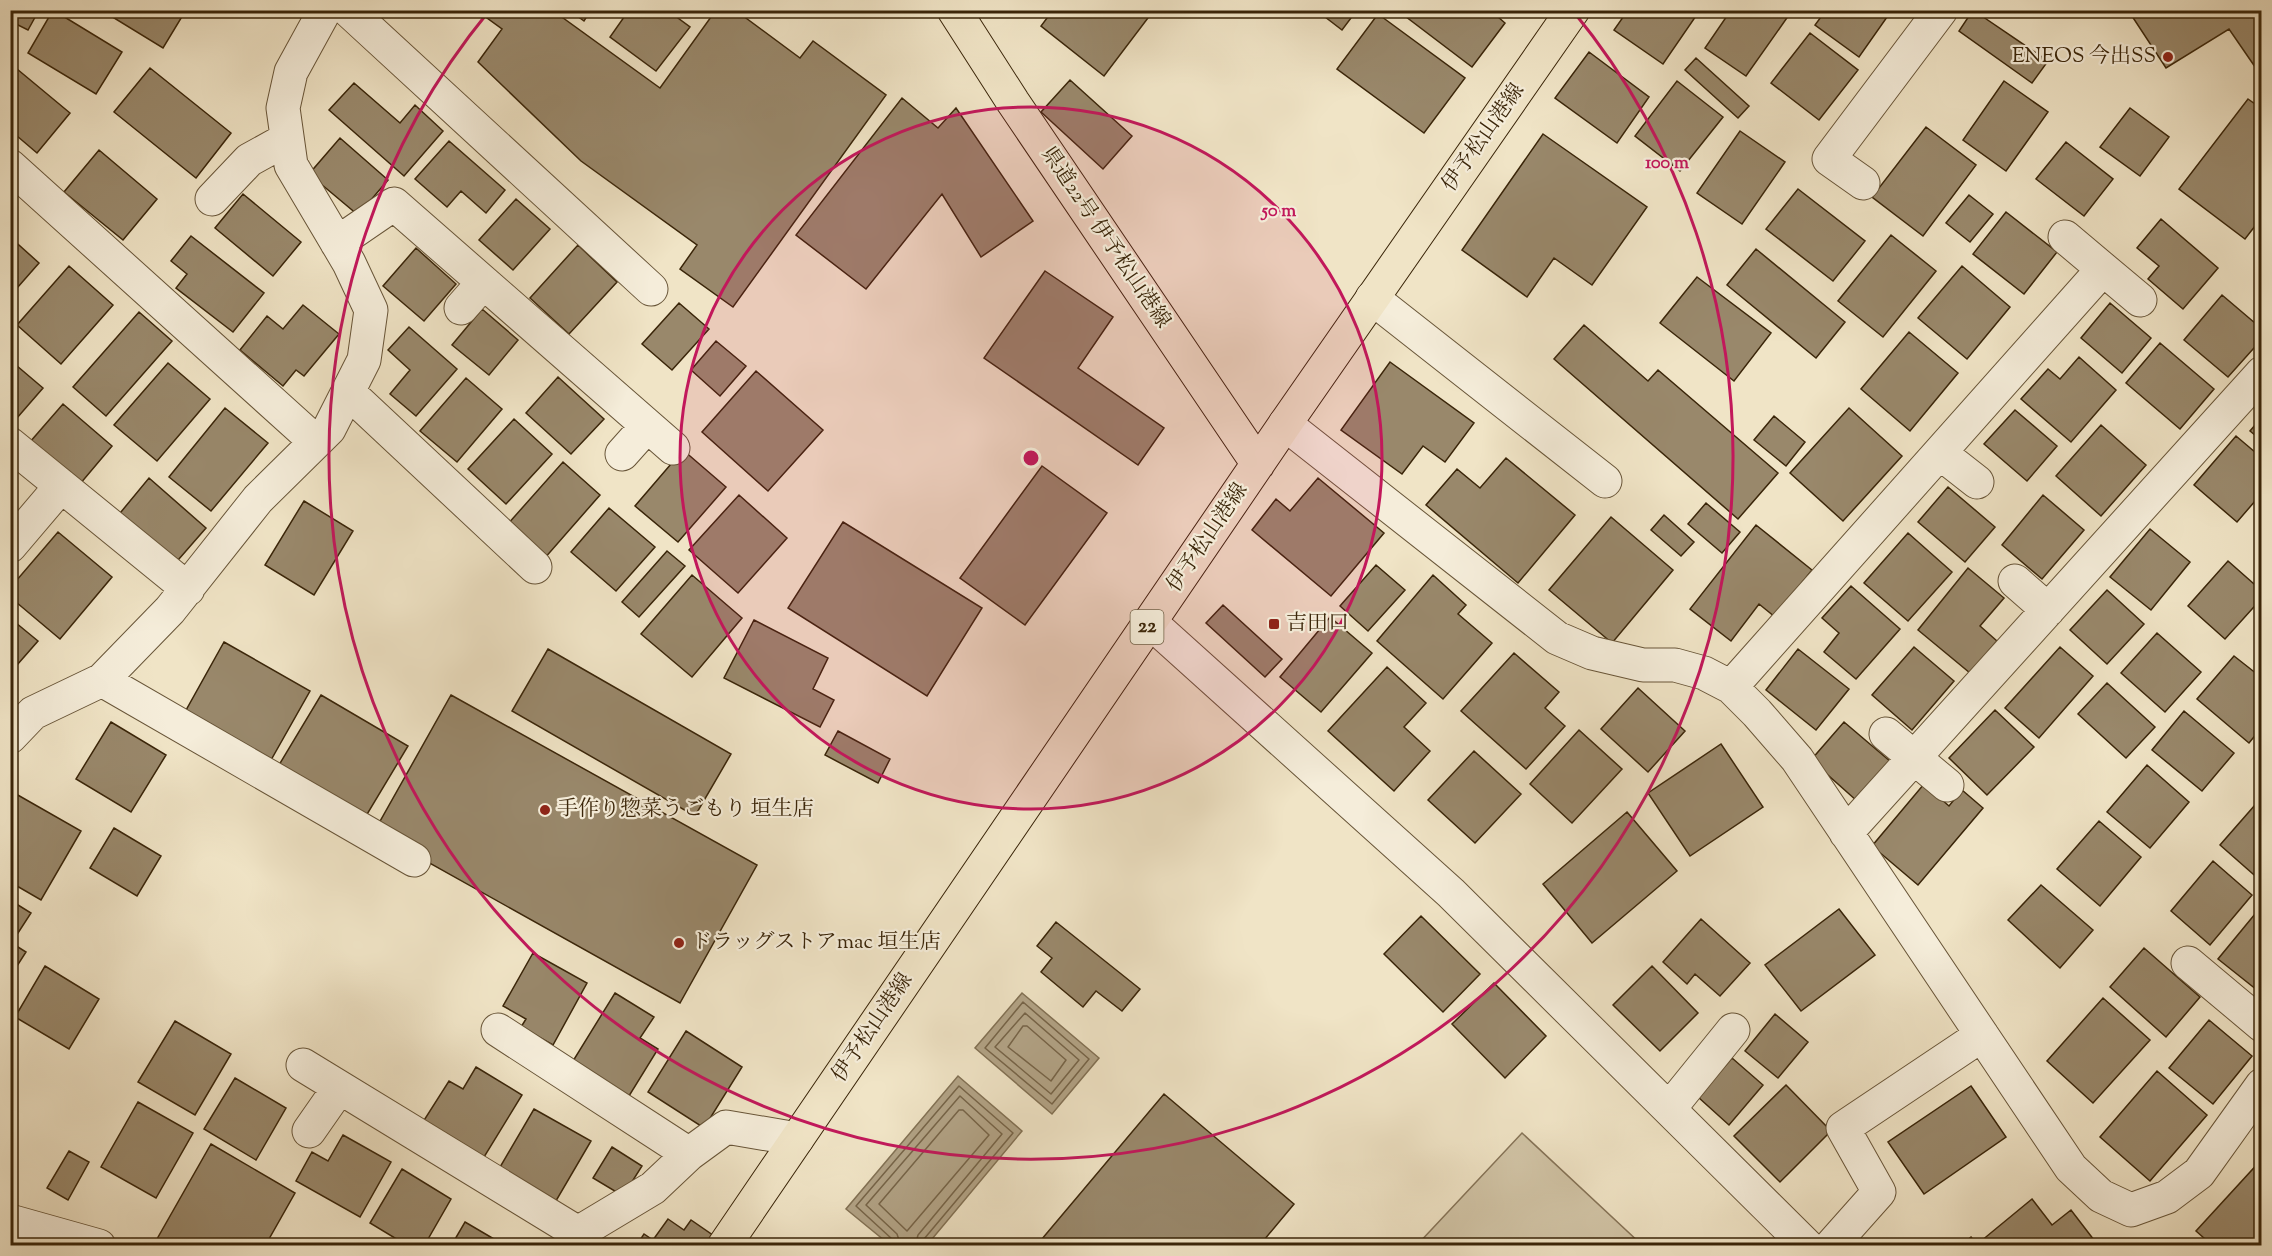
<svg xmlns="http://www.w3.org/2000/svg" width="2272" height="1256" font-family="'Sorts Mill Goudy','Noto Serif JP',serif">
  <style>
    .green { fill: #d1c4a6; stroke: #867458; stroke-width: 1.5 }
    .water { fill: #b2a386; stroke: #827154; stroke-width: 1.5 }
    .lines { fill: none; stroke-linecap: round; stroke-linejoin: round }
    .shore { stroke: #766448; stroke-width: 1.5 }
    .building { fill: #99886b; stroke: #3a2509; stroke-width: 1.5 }
    .minor-casing { stroke: #685538; stroke-width: 35 }
    .major-casing { stroke: #3a2509; stroke-width: 35 }
    .minor { stroke: #f5edda; stroke-width: 33 }
    .major { stroke: #f0e4c6; stroke-width: 33 }
    .ring { fill: none; stroke: #c2185b; stroke-width: 3 }
    .poi-dot { fill: #8f2418; stroke: #f5edda; stroke-width: 2 }
    .labels { text-anchor: middle; dominant-baseline: central; stroke-width: 4.5; stroke-linejoin: round; paint-order: stroke }
    .shield { fill: #f5edda; stroke: #726148; stroke-width: 1.5 }
    .shield-label { font-size: 20px; font-weight: bold; fill: #3a2509 }
    .poi-label { font-size: 21px; fill: #3a2509; stroke: #f5edda; text-anchor: start }
    .street-label { font-size: 21px; fill: #3a2509; stroke: #f5edda }
    .centre { fill: #c2185b; stroke: #f5edda; stroke-width: 3 }
    .ring-label { font-size: 18px; text-anchor: middle; font-weight: bold; fill: #c2185b; stroke: #f5edda; stroke-width: 4.5; stroke-linejoin: round; paint-order: stroke }
  </style>
  <rect width="100%" height="100%" fill="#f0e4c6"/>
  <filter id="stains"><feTurbulence type="fractalNoise" baseFrequency=".00333" numOctaves="4"/><feColorMatrix values="0 0 0 0 .2 0 0 0 0 .09 0 0 0 0 .02 0 0 0 .5 -.17"/></filter>
  <radialGradient id="worn" r=".72"><stop offset=".6" stop-color="#630" stop-opacity="0"/><stop offset="1" stop-color="#630" stop-opacity=".3"/></radialGradient>
  <path class="green" d="M1522,1133L1642,1245H1417Z"/>
  <path class="water" d="M1022,993L1099,1058L1052,1114L975,1048Z
    M958,1076L1022,1131L927,1245H890L846,1209Z"/>
  <g class="lines">
    <path class="shore" d="M1023,1002L1089,1059L1052,1104L985,1048Z
      M1025,1013L1079,1060L1051,1094L995,1047Z
      M1023,1026H1027L1066,1060L1051,1081L1008,1047Z
      M959,1110H963L989,1135L907,1231L879,1204Z
      M893,1246L892,1239L856,1206L959,1086L1013,1133L924,1239L923,1246
      M901,1246L897,1234L866,1205L960,1096L1002,1134L918,1235L915,1246"/>
  </g>
  <path class="building" d="M10,10H39L28,30L10,21Z
    M53,10L122,52L96,94L28,53Z
    M101,10H186L163,48Z
    M476,10H552L660,88L716,10H735L800,58L813,41L886,95L733,307L680,269L697,245L581,161L478,62L502,29Z
    M569,10H591L584,21Z
    M629,10H667L690,27L656,71L610,37Z
    M1053,10H1154L1104,76L1041,26Z
    M1316,10H1357L1342,30Z
    M1397,10H1490L1505,23L1472,67Z
    M1628,10H1696L1698,13L1663,64L1614,30Z
    M1731,10H1782L1789,15L1746,76L1705,48Z
    M1826,10H1892L1859,57L1815,25Z
    M1973,10L2048,61L2032,83L1959,31Z
    M2128,10H2256L2262,18V77L2229,29L2166,68Z
    M1378,14L1465,78L1424,133L1337,69Z
    M1810,33L1858,70L1819,120L1771,83Z
    M1589,52L1649,97L1617,143L1555,98Z
    M1696,58L1749,106L1738,118L1685,70Z
    M11,64L70,113L37,153L10,130Z
    M150,68L231,133L196,178L114,112Z
    M1070,80L1132,136L1103,169L1041,112Z
    M1677,81L1723,117L1680,171L1635,136Z
    M2004,81L2048,112L2006,171L1963,140Z
    M354,83L400,123L415,105L443,131L404,176L329,110Z
    M902,98L938,128L956,108L1033,221L981,257L942,194L866,289L796,235Z
    M2248,99L2262,109V217L2245,239L2179,189Z
    M2130,108L2169,137L2140,176L2100,147Z
    M1926,127L1976,165L1923,236L1872,197Z
    M1740,131L1785,162L1742,224L1697,193Z
    M1543,134L1647,207L1592,285L1554,258L1527,297L1462,250Z
    M340,138L388,180L358,215L309,174Z
    M449,141L505,190L486,213L461,191L447,207L415,179Z
    M2066,142L2113,179L2084,216L2036,179Z
    M99,150L157,199L123,240L64,192Z
    M1798,189L1865,241L1833,281L1766,229Z
    M243,194L301,242L273,276L215,228Z
    M1969,195L1993,214L1970,242L1946,223Z
    M516,199L550,229L513,270L479,240Z
    M2006,212L2057,252L2024,294L1973,254Z
    M2161,219L2218,268L2183,309L2148,279L2159,266L2137,248Z
    M1891,235L1936,271L1883,337L1838,301Z
    M191,236L264,293L233,332L176,288L187,274L171,261Z
    M10,237L39,263L10,296Z
    M578,245L617,282L569,334L530,298Z
    M416,248L456,284L424,321L383,286Z
    M1756,249L1845,322L1816,358L1727,285Z
    M69,266L113,305L61,364L17,325Z
    M1962,266L2010,307L1967,359L1918,318Z
    M1045,271L1113,317L1078,368L1164,428L1138,465L984,358Z
    M1697,277L1771,333L1734,381L1660,323Z
    M2222,295L2262,329V339L2228,377L2184,340Z
    M679,303L709,329L672,370L642,344Z
    M2110,303L2151,338L2122,373L2081,338Z
    M303,305L339,334L304,376L296,370L283,386L240,350L267,316L283,329Z
    M482,309L518,340L489,375L452,345Z
    M139,312L172,341L106,416L73,387Z
    M1584,325L1648,381L1658,370L1778,473L1738,519L1554,359Z
    M409,327L457,369L416,416L390,394L410,370L388,350Z
    M1909,332L1958,373L1910,431L1861,389Z
    M716,341L746,366L720,396L691,370Z
    M2160,343L2214,389L2180,429L2126,383Z
    M2079,357L2116,390L2071,442L2021,399L2048,369L2060,379Z
    M10,360L43,388L10,426Z
    M1390,362L1474,423L1445,462L1423,446L1402,474L1341,430Z
    M168,363L210,399L157,461L114,425Z
    M756,371L823,430L768,491L702,432Z
    M558,377L604,419L571,454L526,413Z
    M466,378L502,409L457,462L420,431Z
    M63,404L112,446L80,484L30,442Z
    M225,408L268,443L211,511L169,477Z
    M1849,408L1902,456L1843,521L1790,473Z
    M2015,410L2057,446L2027,481L1984,444Z
    M1774,416L1805,442L1786,466L1754,440Z
    M2262,417V441L2250,431Z
    M514,419L552,454L506,504L468,469Z
    M2101,425L2146,465L2101,516L2056,476Z
    M2236,436L2262,458V493L2237,522L2194,485Z
    M683,450L726,487L678,542L635,506Z
    M1506,458L1575,515L1518,583L1426,505L1457,469L1480,488Z
    M563,462L600,495L544,559L507,525Z
    M1042,466L1107,513L1025,625L960,578Z
    M149,478L206,528L172,567L116,518Z
    M1318,478L1384,533L1331,596L1252,530L1276,499L1290,511Z
    M1948,487L1995,527L1965,562L1918,522Z
    M739,495L787,538L738,593L689,550Z
    M2043,495L2084,530L2042,579L2002,545Z
    M304,501L353,531L314,595L265,565Z
    M1706,503L1740,532L1722,553L1688,524Z
    M609,508L655,547L616,591L571,552Z
    M1664,515L1694,542L1681,556L1651,530Z
    M1611,517L1673,570L1612,643L1549,590Z
    M843,522L982,608L927,696L788,608Z
    M1756,525L1812,570L1775,617L1759,604L1731,641L1690,609Z
    M2150,529L2190,562L2151,610L2110,577Z
    M58,532L112,577L60,639L10,597V588Z
    M1908,533L1952,572L1908,621L1864,583Z
    M667,551L685,566L639,617L622,602Z
    M2228,561L2262,591V598L2225,639L2188,606Z
    M1376,565L1405,590L1368,631L1340,606Z
    M1968,568L2004,598L1980,626L1997,641L1970,673L1918,630Z
    M692,575L742,618L692,677L641,634Z
    M1433,575L1466,605L1458,614L1492,643L1443,699L1377,641Z
    M1851,586L1900,629L1856,679L1824,652L1839,633L1822,618Z
    M2107,590L2144,624L2107,664L2070,630Z
    M1223,605L1282,659L1265,677L1206,623Z
    M1330,617L1372,653L1321,712L1280,677Z
    M10,618L38,641L10,673Z
    M754,620L828,658L813,689L834,700L820,727L724,678Z
    M2157,633L2201,672L2165,712L2121,673Z
    M224,642L310,691L271,760L185,712Z
    M1914,647L1954,681L1912,730L1872,695Z
    M2060,647L2093,676L2039,738L2005,708Z
    M548,649L731,754L695,816L512,711Z
    M1798,649L1849,689L1816,730L1766,690Z
    M1514,653L1559,692L1545,708L1565,726L1526,769L1461,711Z
    M2234,656L2262,678V727L2249,743L2197,699Z
    M1387,667L1426,703L1404,727L1430,751L1394,791L1328,731Z
    M2107,683L2155,727L2126,758L2078,714Z
    M1638,688L1685,731L1648,772L1601,729Z
    M321,695L408,746L366,816L279,765Z
    M451,695L757,865L680,1003L374,832Z
    M1995,710L2034,747L1987,795L1949,758Z
    M2184,711L2234,753L2202,791L2152,750Z
    M111,722L166,755L131,812L76,779Z
    M1844,722L1891,762L1857,801L1811,760Z
    M1579,730L1622,769L1572,823L1530,784Z
    M838,731L890,759L878,783L825,755Z
    M1721,744L1763,807L1690,856L1648,793Z
    M1474,751L1521,794L1475,843L1428,800Z
    M2147,765L2189,802L2150,848L2107,812Z
    M1924,784L1949,806L1962,790L1983,808L1918,885L1872,846Z
    M16,794L81,831L41,900L10,882V804Z
    M2262,797V880L2261,881L2220,845Z
    M1627,812L1677,871L1592,943L1543,884Z
    M2099,821L2141,857L2100,906L2057,869Z
    M114,828L161,856L137,896L90,868Z
    M2213,861L2252,895L2210,945L2171,911Z
    M2041,885L2093,930L2060,968L2008,920Z
    M10,900L31,913L18,933L10,929Z
    M1839,909L1875,955L1801,1011L1765,965Z
    M2255,914L2262,919V994L2218,959Z
    M1421,916L1480,974L1443,1012L1384,954Z
    M1701,919L1750,963L1720,996L1695,974L1687,984L1663,962Z
    M1056,922L1140,989L1122,1011L1096,991L1083,1007L1041,972L1052,958L1037,946Z
    M10,942L26,952L10,977Z
    M2144,948L2200,997L2166,1037L2110,987Z
    M533,953L587,983L553,1045L521,1027L526,1019L503,1006Z
    M45,966L99,999L69,1049L15,1017Z
    M1652,966L1698,1013L1660,1051L1613,1005Z
    M1494,983L1546,1036L1505,1078L1452,1024Z
    M615,993L654,1017L640,1038L658,1049L629,1096L573,1061Z
    M2103,998L2150,1040L2093,1103L2047,1061Z
    M1775,1014L1808,1042L1778,1078L1745,1051Z
    M2209,1020L2252,1056L2213,1104L2169,1068Z
    M175,1021L231,1054L195,1115L138,1082Z
    M686,1031L742,1067L704,1128L648,1092Z
    M1732,1058L1763,1085L1729,1125L1698,1097Z
    M476,1067L522,1095L481,1162L421,1125L449,1081L463,1089Z
    M2157,1071L2207,1115L2150,1181L2100,1137Z
    M235,1078L286,1108L256,1160L204,1129Z
    M1786,1085L1831,1131L1780,1182L1734,1136Z
    M1971,1086L2006,1137L1924,1194L1888,1142Z
    M1164,1094L1294,1204L1259,1246H1036Z
    M138,1102L193,1133L156,1198L101,1167Z
    M534,1109L591,1141L553,1206L496,1174Z
    M343,1135L391,1162L360,1217L296,1181L312,1152L328,1161Z
    M211,1144L295,1193L265,1246H153Z
    M612,1147L642,1166L623,1196L593,1178Z
    M69,1151L89,1162L68,1200L47,1188Z
    M2262,1159V1246H2213L2196,1231Z
    M402,1169L451,1199L424,1246H408L370,1223Z
    M2032,1199L2052,1225L2071,1210L2094,1240L2088,1246H1985L1981,1241Z
    M668,1219L684,1230L691,1220L717,1238L711,1246H636L644,1234L653,1240Z
    M465,1222L506,1246H451Z
    M1971,1237L1978,1246H1960Z"/>
  <g class="lines">
    <g class="minor-casing">
      <path id="minor" d="M348,10L651,289
        M10,166L316,442
        M1863,183L1829,159L1941,10
        M212,199L249,160L287,139
        M2065,237L2140,300
        M337,243L394,204L673,448
        M1372,298L1605,481
        M461,308L483,283
        M348,392L535,567
        M1285,424L1557,638L1592,653L1643,665H1675L1704,673L1731,687L1757,713L1797,759L2071,1168L2101,1196L2131,1210L2167,1197L2199,1173L2262,1085
        M10,444L188,589
        M1940,453L1977,482
        M622,454L647,426
        M10,546L61,486
        M2015,581L2048,610
        M1150,622L1451,893L1807,1246
        M102,680L414,860
        M1731,687L2103,269
        M1886,734L1947,785
        M10,737L33,713L102,680L170,610L258,499L329,429L364,360L371,310L349,263L291,165L283,108L291,72L325,10
        M1846,833L2262,373
        M2188,963L2262,1025
        M498,1030L689,1154
        M303,1065L578,1233L653,1188L689,1154L726,1127L797,1139
        M1669,1109L1733,1030
        M309,1131L339,1088
        M10,1221L99,1246
        M1831,1246L1879,1192L1843,1128L1982,1035"/>
    </g>
    <g class="major-casing">
      <path id="major" d="M954,10L1013,102L1258,464
        M724,1246L1285,424L1573,10"/>
    </g>
    <use href="#minor" class="minor"/>
    <use href="#major" class="major"/>
  </g>
  <circle cx="1031" cy="458" r="351" fill="#c2185b" fill-opacity=".12"/>
  <g class="ring">
    <circle cx="1031" cy="458" r="351"/>
    <path d="M1573 11A702 702 0 1 1 489 11"/>
  </g>
  <g class="poi-dot">
    <circle cx="2168" cy="57" r="6"/>
    <rect x="1268" y="618" width="12" height="12" rx="3"/>
    <circle cx="545" cy="810" r="6"/>
    <circle cx="679" cy="943" r="6"/>
  </g>
  <g class="labels">
    <rect class="shield" x="1130.5" y="610" width="33" height="34" rx="4.5"/>
    <g class="shield-label">
      <text x="1147" y="627">22</text>
    </g>
    <g class="poi-label">
      <text x="2156" y="57" text-anchor="end">ENEOS 今出SS</text>
      <text x="1286" y="624">吉田口</text>
      <text x="557" y="810">手作り惣菜うごもり 垣生店</text>
      <text x="691" y="943">ドラッグストアmac 垣生店</text>
    </g>
    <g class="street-label">
      <text transform="translate(1484 138) rotate(-55)">伊予松山港線</text>
      <text transform="translate(1105 238) rotate(56)">県道22号 伊予松山港線</text>
      <text transform="translate(1208 538) rotate(-56)">伊予松山港線</text>
      <text transform="translate(873 1028) rotate(-56)">伊予松山港線</text>
    </g>
  </g>
  <circle cx="1031" cy="458" r="9" class="centre"/>
  <g class="ring-label">
    <text x="1667" y="168">100 m</text>
    <text x="1279" y="216">50 m</text>
  </g>
  <rect width="2272" height="1256" fill="none" stroke="#f0e4c6" stroke-width="36"/>
  <rect x="12" y="12" width="2248" height="1232" fill="none" stroke="#3a2509" stroke-width="3"/>
  <rect x="18" y="18" width="2236" height="1220" fill="none" stroke="#3a2509" stroke-width="1.5"/>
  <rect width="100%" height="100%" filter="url(#stains)"/>
  <rect width="100%" height="100%" fill="url(#worn)"/>
</svg>
